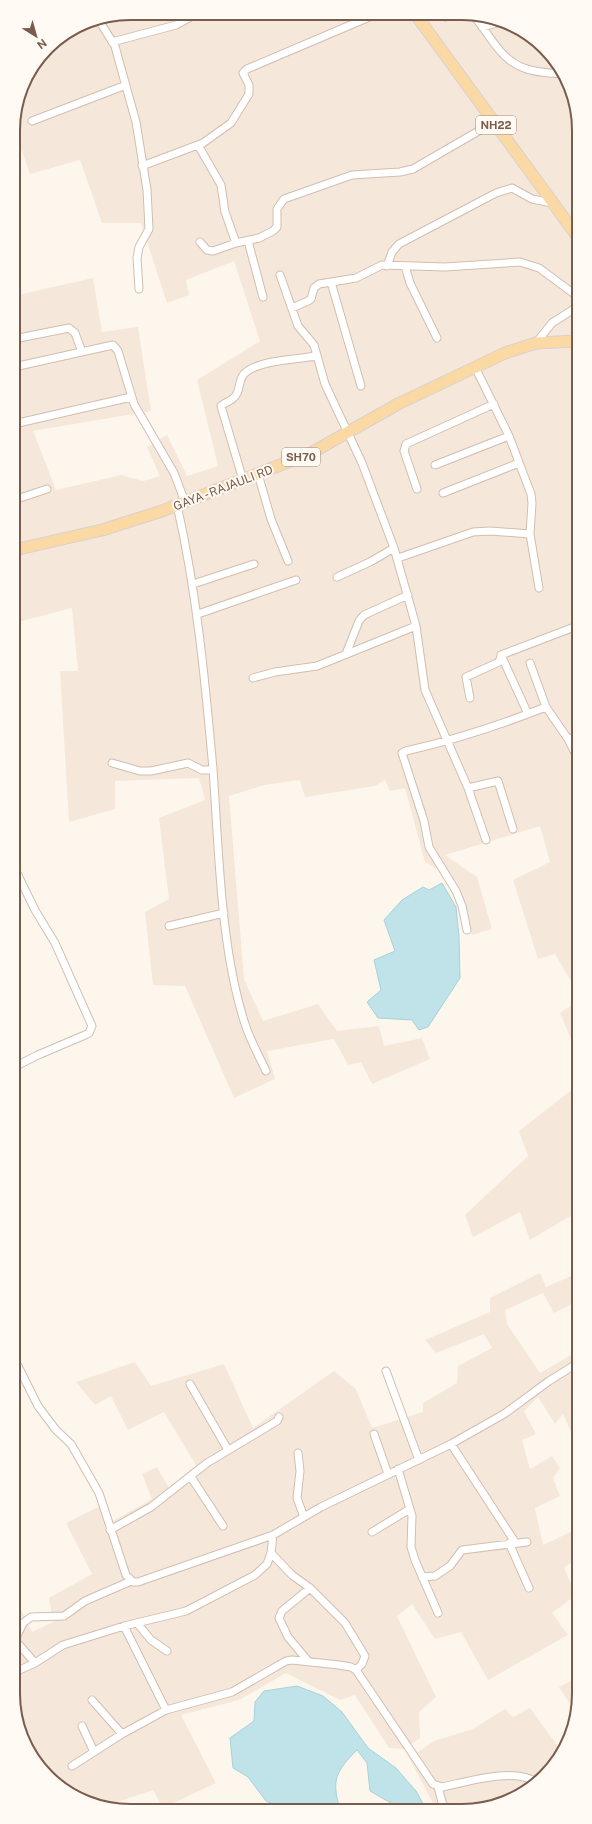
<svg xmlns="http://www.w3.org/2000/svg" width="592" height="1824" font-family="'Public Sans',sans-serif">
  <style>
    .residential { fill: #f5e8da }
    .water { fill: #bfe3e8; stroke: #a5d3da }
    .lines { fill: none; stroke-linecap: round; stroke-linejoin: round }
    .street-casing { stroke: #d1beb0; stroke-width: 9 }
    .primary-casing { stroke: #dad1cd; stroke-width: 13 }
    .street { stroke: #fff; stroke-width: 7 }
    .primary { stroke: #fbd9a5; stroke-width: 11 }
    .labels { text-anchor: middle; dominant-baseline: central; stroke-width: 4; stroke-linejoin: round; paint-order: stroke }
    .shield { fill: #fffaf3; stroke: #a28b7f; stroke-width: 1 }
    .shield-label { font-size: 11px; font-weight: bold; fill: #7a5c4d }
    .street-label { font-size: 12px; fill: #7a5c4d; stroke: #fffaf3 }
    .rim { fill: none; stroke: #7a5c4d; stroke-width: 2 }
  </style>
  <rect width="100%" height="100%" fill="#fdf6ec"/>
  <path class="residential" d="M130,13L485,15L520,29L545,48L567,78L577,108L578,993L555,954L538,959L513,880L550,862L540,826L445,855L477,877L492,929L472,935L456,881L425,862L405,788L390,791L385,780L375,786L305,797L300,780L264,785L229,796L244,979L263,1021L318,1004L337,1031L379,1026L384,1046L422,1038L430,1059L372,1084L361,1062L348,1065L334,1039L267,1051L275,1079L234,1098L185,986L153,985L145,912L169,899L159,818L205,800L199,778L115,781V809L69,822L60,671H78L72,608L14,623L13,296L93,278L102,332L138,327L151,411L33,431L56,490L121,475L143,481L160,476L147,447L167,435L187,476L218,466L197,380L260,341L234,261L186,280L189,295L167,303L141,223H102L80,160L30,174L22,151L13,154V122L25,78L53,42L86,22Z
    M578,1001V1055L560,1013Z
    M578,1085V1214L577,1212L530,1240L520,1212L473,1237L465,1215L528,1156L519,1131Z
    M540,1273L546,1287L578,1273V1301L554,1313L543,1293L505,1310L507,1324L540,1373L578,1351V1448L563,1414L555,1424L538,1397L524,1411L536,1434L522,1440L530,1469L552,1456L560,1468L553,1478L560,1496L535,1508L543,1545L579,1528V1556L564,1568L576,1595L552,1613L568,1635L488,1680L461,1632L435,1639L412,1604L397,1616L436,1697L419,1712L420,1738L404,1749L389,1748L355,1695L340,1700L286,1673L239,1700L181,1715L216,1783L163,1808L153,1790L102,1807L91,1803L37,1762L29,1752L15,1716V1598L32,1632L53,1622L49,1598L92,1574L66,1523L106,1503L113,1521L152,1499L142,1474L157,1467L169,1488L196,1465L164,1412L128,1430L111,1396L95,1405L76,1382L135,1362L151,1386L224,1364L253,1428L334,1371L356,1389L372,1428L423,1412V1403L457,1383L458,1366L492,1348L484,1334L436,1353L425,1340L490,1312V1298Z
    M579,1677V1701L576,1713L559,1687Z
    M530,1708L560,1749L567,1744L550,1771L520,1795L484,1809H436L409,1758L434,1741L473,1729L505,1709L513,1717Z"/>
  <path class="water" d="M442,883L456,907L459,936L460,978L428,1027L419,1030L412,1020L378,1018L367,1002L381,990L374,960L395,951L384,920L402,900L423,887L429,890Z
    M297,1686L323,1696L342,1712L368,1748L396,1768L416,1791L426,1809H398L396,1806L370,1791L367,1763L357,1750C336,1771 331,1780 340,1809H284L266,1801L248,1777L233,1768L230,1738L254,1721L255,1702L264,1691Z"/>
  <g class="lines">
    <g class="street-casing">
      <path id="street" d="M246,14L253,16L261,14
        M441,15L445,17L454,15
        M473,15C489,33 500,60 524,68C536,73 551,73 564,74
        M98,19L115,46L119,61L136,122L147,190L149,229L139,247L137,258L139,289
        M482,27L501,22
        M112,42L176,25L198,13
        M32,121L126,85
        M198,145L221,185L225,212L236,243
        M142,166L203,143L231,123L249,94V85L243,73L247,69L374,15
        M248,241L263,297
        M200,242L207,250L213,251L236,243L259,238L273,231L277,227V209L284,199L352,175L400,172L413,169L494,122
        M387,266L392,252L399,244L496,193L512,188L532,199L552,203
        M405,266L410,283L437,338
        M280,275L298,326L314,345L325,384L362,463L394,548L416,626L425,690L468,788L486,840
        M331,282L361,386
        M292,308L308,301L311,299L314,288L319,284L356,278L382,265L445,267L520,262L539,268L577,296
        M14,339L69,328L75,333L82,352
        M536,343L552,323L577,307
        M14,367L113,345L118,351L134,404L174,473L185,502
        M475,367L509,436L531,494L532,503L530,534L539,588
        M577,419V423
        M14,424L131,397
        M435,465L509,436
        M258,474L271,519L288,561
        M243,480L221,406C225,402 233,401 236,395C241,388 238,379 245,373C259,360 299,359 317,356
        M417,489L404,451L406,444L494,404
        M443,493L519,463
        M14,500L47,489
        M177,505C197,593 205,680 213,769C219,851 220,946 245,1024C250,1040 259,1056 266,1071
        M398,558L473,532L490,531L530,534
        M337,577L370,562L394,548
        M193,584L254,564
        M198,614L296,580
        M346,654L359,621L364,615L408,595
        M530,663L546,707L568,739L578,759
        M253,678L275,672L317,666L416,626
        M470,698L466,677L499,662L501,656
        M528,714L501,655L577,626
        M568,739L578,736
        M112,763L140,771H151L188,763L202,770H213
        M468,788L498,781L513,829
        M14,867L35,910L55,943L92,1026L89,1033L85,1035L38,1055L14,1067
        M169,926L224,913
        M467,930L462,906L456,891L429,847L424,821L402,753L406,751C454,740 500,725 546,707
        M15,1360L38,1406L56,1430L71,1444L99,1493L126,1575L133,1582H138L273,1535L321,1507L451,1444L504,1414L549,1381L578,1363
        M386,1371L419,1460
        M190,1384L228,1450
        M374,1434L388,1474
        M451,1444L515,1542
        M298,1453L300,1471L297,1498L304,1517
        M398,1469L412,1516L411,1547L415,1560L438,1613
        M191,1477L223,1526
        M110,1530L151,1507L207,1463L277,1421L279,1417
        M372,1532L410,1509
        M509,1543L529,1588
        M271,1553L292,1575L310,1588L345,1623L365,1656L362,1664L356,1670
        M422,1577L435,1576L450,1566L462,1550L527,1542
        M137,1623L151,1640L167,1651
        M124,1626L166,1710
        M15,1640L23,1623L31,1617L64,1616L85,1601L131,1581
        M15,1640L35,1663
        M308,1661L288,1637L279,1618L282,1611L310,1588
        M15,1672L35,1663L63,1645L124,1626L186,1611L255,1575L267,1564L271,1553L273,1535
        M92,1700L122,1734
        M82,1726L94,1752
        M72,1766L122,1734L166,1710L232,1692L286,1661L292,1660L339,1665L351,1667L356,1670L433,1784L442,1787C467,1782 513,1767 536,1782
        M438,1787L444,1809"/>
    </g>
    <g class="primary-casing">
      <path id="primary" d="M416,15L577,236
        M14,550L102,530L162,511L311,453L398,404L505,353L536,343L577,341"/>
    </g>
    <use href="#street" class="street"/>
    <use href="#primary" class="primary"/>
  </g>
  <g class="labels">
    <g class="shield">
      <rect x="476" y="116" width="40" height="18" rx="3"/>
      <rect x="282" y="448" width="38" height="18" rx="3"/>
    </g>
    <g class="shield-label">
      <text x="496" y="125">NH22</text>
      <text x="301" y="457">SH70</text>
    </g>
    <g class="street-label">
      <text transform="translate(223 488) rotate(-21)">GAYA - RAJAULI RD</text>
    </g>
  </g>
  <path d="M0 0H592V1824H0ZM130 20H462A110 110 0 0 1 572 130V1694A110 110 0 0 1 462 1804H130A110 110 0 0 1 20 1694V130A110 110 0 0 1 130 20Z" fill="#fffaf3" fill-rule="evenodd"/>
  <path class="rim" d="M130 20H462A110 110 0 0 1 572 130V1694A110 110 0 0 1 462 1804H130A110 110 0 0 1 20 1694V130A110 110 0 0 1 130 20Z"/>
  <g transform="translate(36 36) rotate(143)" stroke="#fffaf3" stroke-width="3" paint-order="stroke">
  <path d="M0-3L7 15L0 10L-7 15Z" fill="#7a5c4d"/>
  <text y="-6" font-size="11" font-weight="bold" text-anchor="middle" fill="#7a5c4d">N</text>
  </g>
</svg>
